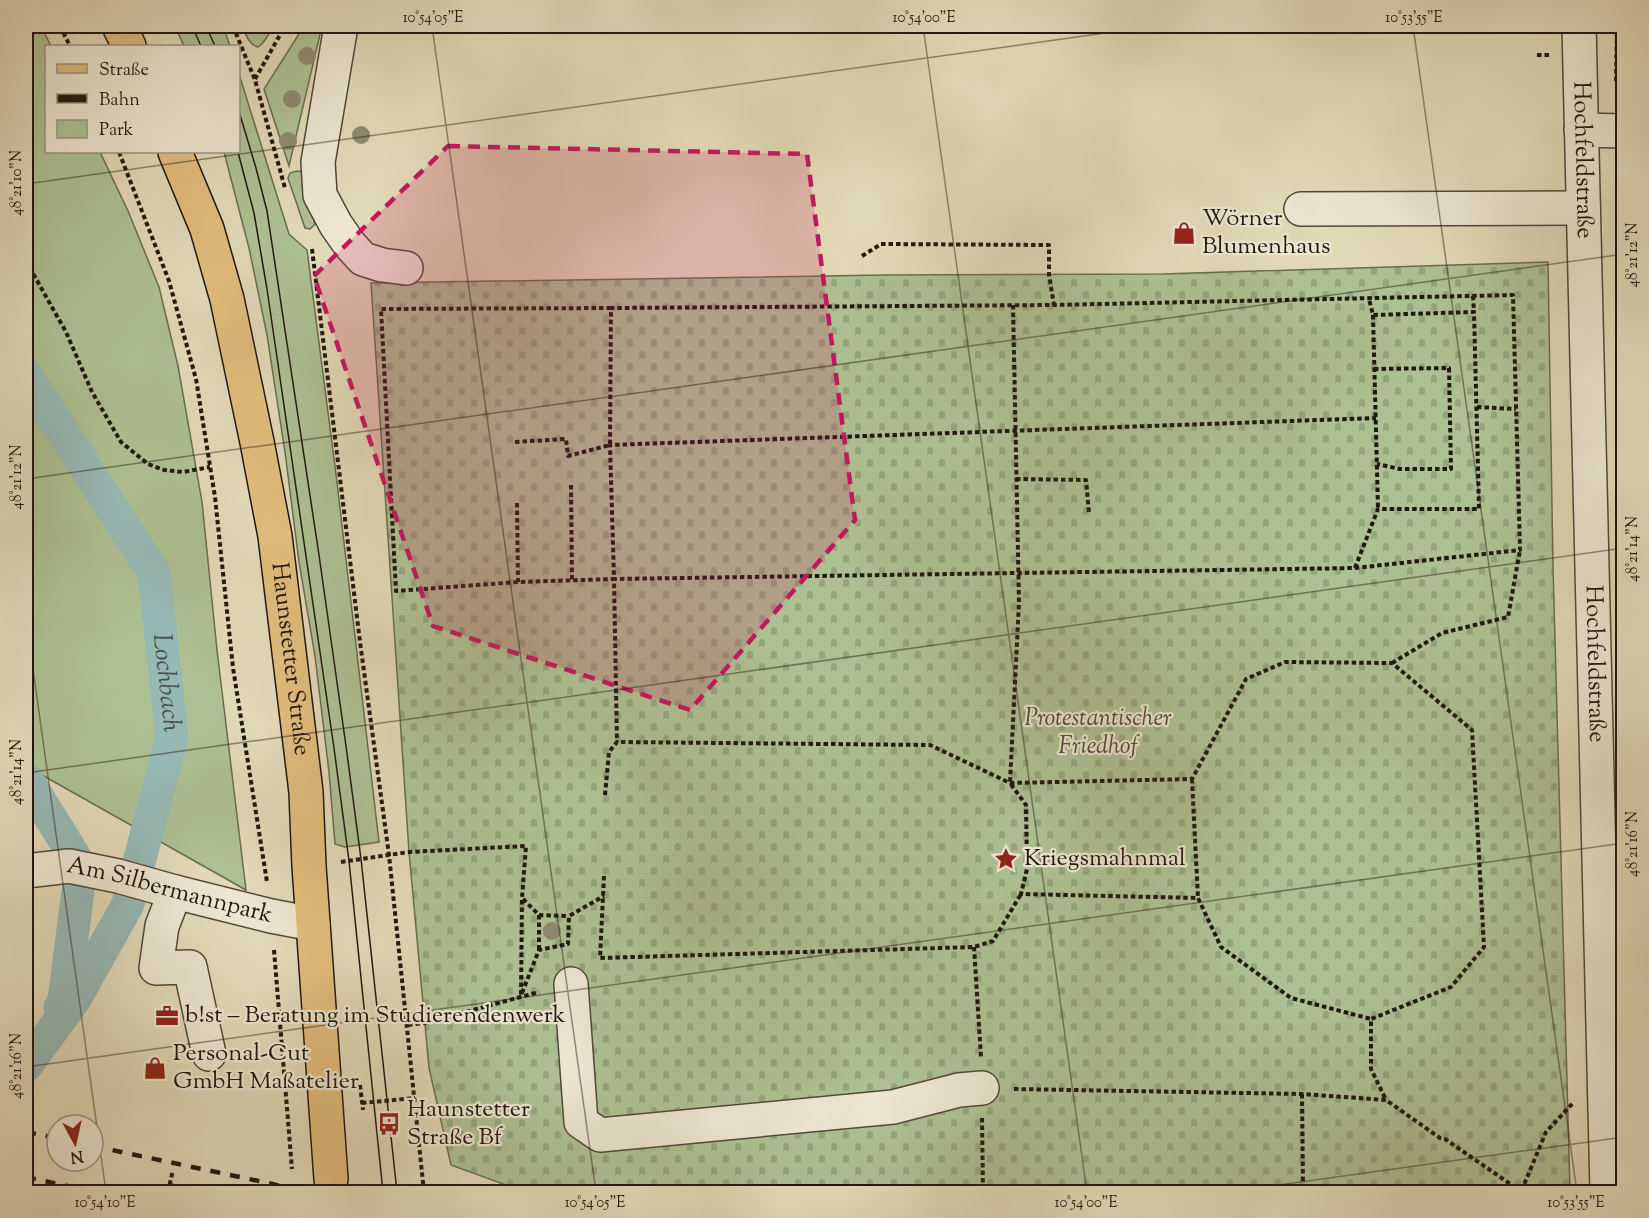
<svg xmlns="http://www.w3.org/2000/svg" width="1649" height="1218" font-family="'Sorts Mill Goudy',serif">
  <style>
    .green { fill: #adc093; stroke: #676c52; stroke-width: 1.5 }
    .cemetery { fill: url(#cemetery-stones); stroke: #676c52; stroke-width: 1.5 }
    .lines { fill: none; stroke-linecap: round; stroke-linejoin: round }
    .canal { stroke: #96b9b5; stroke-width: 33 }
    .minor-casing { stroke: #51483a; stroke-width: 36 }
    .major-casing { stroke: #211710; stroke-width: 36 }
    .path { stroke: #211710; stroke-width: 4; stroke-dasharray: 4.5 3; stroke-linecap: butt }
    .minor { stroke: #ece6d1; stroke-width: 33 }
    .major { stroke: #e1bc7c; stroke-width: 33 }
    .tram { stroke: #211710; stroke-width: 1.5 }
    .rail { stroke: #211710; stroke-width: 4.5; stroke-dasharray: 10 10; stroke-linecap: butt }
    .tree { fill: #8f8a71 }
    .marked { fill: #c2185b; fill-opacity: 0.2; stroke: #c2185b; stroke-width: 4.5; stroke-dasharray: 12 8; stroke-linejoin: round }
    .ticks { fill: none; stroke: #211710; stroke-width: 1.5; stroke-opacity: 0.45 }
    .labels { text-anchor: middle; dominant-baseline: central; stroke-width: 4.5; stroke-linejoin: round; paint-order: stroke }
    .street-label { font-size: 24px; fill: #211710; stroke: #ece6d1 }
    .poi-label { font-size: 24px; fill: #211710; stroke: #ece6d1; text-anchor: start }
    .park-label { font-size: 24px; font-style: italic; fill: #4b4a37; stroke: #ece6d1 }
    .water-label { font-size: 26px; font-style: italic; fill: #4a504a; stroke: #ece6d1 }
    .neatline { fill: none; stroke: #211710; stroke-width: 2 }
    .ticks-label { font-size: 15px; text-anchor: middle; fill: #211710 }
  </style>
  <defs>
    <pattern id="cemetery-stones" width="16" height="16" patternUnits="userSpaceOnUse" patternTransform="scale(1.5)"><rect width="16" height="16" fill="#adc093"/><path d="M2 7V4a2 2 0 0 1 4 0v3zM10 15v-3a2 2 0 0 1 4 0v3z" fill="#95a47e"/></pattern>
  </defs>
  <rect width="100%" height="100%" fill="#e2d9b8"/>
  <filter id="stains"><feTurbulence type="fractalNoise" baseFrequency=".00333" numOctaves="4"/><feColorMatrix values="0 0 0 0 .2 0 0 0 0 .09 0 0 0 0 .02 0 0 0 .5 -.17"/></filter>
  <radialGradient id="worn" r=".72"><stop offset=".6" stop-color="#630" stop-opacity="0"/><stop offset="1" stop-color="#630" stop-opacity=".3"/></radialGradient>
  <path class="green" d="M26,26H41L51,46H46V152H100L128,211L159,287L178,366L202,502L217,650L246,890L26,766Z
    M175,26H223L230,46H184Z
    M242,26H274L263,43L258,47C248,44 246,34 242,26Z
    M304,26H322L289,166L264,89Z
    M239,74L289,234L307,250L336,474L379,842L345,847L335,844L329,772L315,656L299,562L285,452L267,335L249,248L224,152H238Z
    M297,171L304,172L305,192L315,224L310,229L305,228L288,178L290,173Z"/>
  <path class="cemetery" d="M1548,262L1553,566L1570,1192H525L451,1165L429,1068L409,852L371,283L887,275L1163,274Z"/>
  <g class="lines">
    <g class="canal">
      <path id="s1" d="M26,375L154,573L172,737L128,904L75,999L26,1066"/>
      <path d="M26,778L81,867L64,1001L60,1007"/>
    </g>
    <g class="minor-casing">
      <g id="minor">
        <path d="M341,26L318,162L320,195L336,225L350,245L363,259L382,265L406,268"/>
        <path id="s2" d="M1579,26L1607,1192"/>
        <path d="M1581,130L1624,131"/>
        <path d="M1301,209L1583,208"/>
        <path id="s3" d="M26,871L69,866L118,876L175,892L271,916L313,924"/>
        <path d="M175,892L162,926L156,968L190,967L209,1054"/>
        <path d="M571,984L581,1122L600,1135L893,1107L959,1090L982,1088"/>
      </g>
    </g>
    <g class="major-casing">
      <g id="major">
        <path d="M119,26L129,46"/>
        <path id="s4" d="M175,152L207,229L227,299L257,442L275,536L306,792L309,866L331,1179"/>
      </g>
    </g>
    <path class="path" d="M60,26L70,46
      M233,26L255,80L285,188
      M1537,55H1549
      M255,79L285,26
      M1616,81L1617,26
      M119,152L169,281L196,379L215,497L233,668L267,882
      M312,249L360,642L389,855L424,1192
      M862,256L881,244L1049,245V275L1054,305
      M26,261L66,332L92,392L121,442L148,464L164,470L183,472L210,467
      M1473,296L1474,312
      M1013,305L1019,602L1010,783L1026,805L1027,869L1021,894L1198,898L1221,947L1291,998L1371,1019
      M611,308L381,309L396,591L518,582L614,579L610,445L1376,418
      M1373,315L1378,509
      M1374,369L1449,368L1451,469H1400L1377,464
      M1477,407L1516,409
      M515,442L566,439L568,456L610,445L611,308L1054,305L1513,295L1520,550L1355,568L614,579L617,742
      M1016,479L1086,480L1089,513
      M571,485L572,580
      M517,503L518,582
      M1355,568L1378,509H1479L1474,312L1373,315L1369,299
      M1392,663L1442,633L1508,617L1520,550
      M1192,779L1198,898
      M605,795L609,752L617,742L930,745L1010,783L1192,779L1246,679L1285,662L1392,663L1472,730L1484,947L1451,987L1371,1019V1069L1386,1100
      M341,862L409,852L526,846L522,898L521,997
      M604,876L600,958L974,947L993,941L1021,894
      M523,899L539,915L569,916
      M539,915V950
      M974,947L981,1057
      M274,950L292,1169
      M522,993L539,950L568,944L569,916L604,896
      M408,1025L425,1023L539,992
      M360,1085L363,1110
      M1014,1089L1302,1094L1386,1100L1440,1138L1445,1139L1522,1192
      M1302,1094L1303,1192
      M362,1103L415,1098
      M982,1118L983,1192
      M170,1185L202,1192
      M424,1189L436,1192
      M168,1192L173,1170
      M1557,1192L1551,1191L1521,1192L1546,1132L1573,1103"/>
    <use href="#minor" class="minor"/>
    <use href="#major" class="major"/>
    <path class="tram" d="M192,26L201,46
      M206,26L215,46
      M238,108L256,168L267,211L319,555L346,746L361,859L397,1192
      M238,152L254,213L267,289L334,748L349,861L383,1192"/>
    <path class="rail" d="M26,1132L57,1138
      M93,1146L268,1183L306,1192
      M26,1177L95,1192"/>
  </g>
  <g class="tree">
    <circle cx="307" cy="56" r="9"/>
    <circle cx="292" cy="99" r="9"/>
    <circle cx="361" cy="135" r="9"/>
    <circle cx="288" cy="141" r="9"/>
    <circle cx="552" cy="931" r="9"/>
  </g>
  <path class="marked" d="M448,146L807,154L855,520L690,710L433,626L314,276Z"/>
  <path class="ticks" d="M432,26L596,1192M923,26L1087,1192M1413,26L1577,1192M26,184L1155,26M26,479L1624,254M26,619L106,1192M26,773L1624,548M26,1067L1624,843M1228,1192L1624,1137"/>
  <defs>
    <g id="shop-bare" transform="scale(1.8)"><path d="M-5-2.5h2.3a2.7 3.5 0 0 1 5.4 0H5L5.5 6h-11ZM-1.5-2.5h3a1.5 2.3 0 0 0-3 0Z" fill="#8f2418" stroke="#ece6d1" stroke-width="2.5" paint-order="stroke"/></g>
    <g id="sight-bare" transform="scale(1.8)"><path d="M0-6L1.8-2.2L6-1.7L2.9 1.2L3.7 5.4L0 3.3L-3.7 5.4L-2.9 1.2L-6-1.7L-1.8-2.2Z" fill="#8f2418" stroke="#ece6d1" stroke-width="2.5" paint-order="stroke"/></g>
    <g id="office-bare" transform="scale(1.8)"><path d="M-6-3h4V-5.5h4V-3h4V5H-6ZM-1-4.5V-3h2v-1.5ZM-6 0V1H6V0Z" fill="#8f2418" stroke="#ece6d1" stroke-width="2.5" paint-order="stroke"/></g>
    <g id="bus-bare" transform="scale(1.8)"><path d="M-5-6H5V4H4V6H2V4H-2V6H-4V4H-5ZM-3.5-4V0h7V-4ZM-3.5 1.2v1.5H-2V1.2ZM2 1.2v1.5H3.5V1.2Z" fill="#8f2418" stroke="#ece6d1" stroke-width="2.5" paint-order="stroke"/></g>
  </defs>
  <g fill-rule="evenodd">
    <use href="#shop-bare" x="1184" y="233"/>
    <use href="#sight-bare" x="1006" y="859"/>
    <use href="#office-bare" x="167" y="1016"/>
    <use href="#shop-bare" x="155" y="1068"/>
    <use href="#bus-bare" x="389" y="1124"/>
  </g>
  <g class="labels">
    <g class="street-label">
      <text stroke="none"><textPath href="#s2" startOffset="134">Hochfeldstraße</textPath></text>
      <text stroke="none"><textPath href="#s4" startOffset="522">Haunstetter Straße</textPath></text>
      <text stroke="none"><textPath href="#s2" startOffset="638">Hochfeldstraße</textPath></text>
      <text stroke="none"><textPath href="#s3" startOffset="147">Am Silbermannpark</textPath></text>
    </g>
    <g class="poi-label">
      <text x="1202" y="219">Wörner<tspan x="1202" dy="28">Blumenhaus</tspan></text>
      <text x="1024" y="859">Kriegsmahnmal</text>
      <text x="185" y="1016">b!st – Beratung im Studierendenwerk</text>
      <text x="173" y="1054">Personal-Cut<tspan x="173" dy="28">GmbH Maßatelier</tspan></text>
      <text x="407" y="1110">Haunstetter<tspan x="407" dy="28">Straße Bf</tspan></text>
    </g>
    <g class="park-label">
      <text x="1098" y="719">Protestantischer<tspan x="1098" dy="28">Friedhof</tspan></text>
    </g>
    <g class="water-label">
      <text stroke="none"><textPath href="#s1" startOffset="346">Lochbach</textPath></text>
    </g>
  </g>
  <rect width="1649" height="1218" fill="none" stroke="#e2d9b8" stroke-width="66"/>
  <rect x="45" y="45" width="195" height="108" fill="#ece6d1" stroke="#9b9384" stroke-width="1.5"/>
  <rect x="57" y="64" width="30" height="9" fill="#e1bc7c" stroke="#9b9384" stroke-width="1.5"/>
  <text x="99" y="75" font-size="18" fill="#211710">Straße</text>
  <rect x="57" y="94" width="30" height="9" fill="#211710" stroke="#9b9384" stroke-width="1.5"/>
  <text x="99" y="105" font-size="18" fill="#211710">Bahn</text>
  <rect x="57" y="120" width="30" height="18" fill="#adc093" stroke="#9b9384" stroke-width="1.5"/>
  <text x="99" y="135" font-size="18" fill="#211710">Park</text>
  <g transform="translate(75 1143) rotate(172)"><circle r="28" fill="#ece6d1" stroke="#9b9384" stroke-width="1.5"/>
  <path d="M0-4.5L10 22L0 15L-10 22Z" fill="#8f2418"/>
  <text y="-9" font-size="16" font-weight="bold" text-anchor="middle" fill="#211710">N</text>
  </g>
  <rect x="33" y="33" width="1583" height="1152" class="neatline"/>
  <g class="ticks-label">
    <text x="433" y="22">10°54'05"E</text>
    <text x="924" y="22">10°54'00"E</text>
    <text x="1414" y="22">10°53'55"E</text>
    <text transform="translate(16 183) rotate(-90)" y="5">48°21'10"N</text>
    <text transform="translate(1632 255) rotate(-90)" y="5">48°21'12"N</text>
    <text transform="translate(16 477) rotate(-90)" y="5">48°21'12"N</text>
    <text transform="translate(1632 549) rotate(-90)" y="5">48°21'14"N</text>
    <text transform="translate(16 772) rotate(-90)" y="5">48°21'14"N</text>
    <text transform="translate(1632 844) rotate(-90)" y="5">48°21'16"N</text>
    <text transform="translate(16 1066) rotate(-90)" y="5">48°21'16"N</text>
    <text x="105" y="1207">10°54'10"E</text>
    <text x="595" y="1207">10°54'05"E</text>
    <text x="1086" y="1207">10°54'00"E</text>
    <text x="1576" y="1207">10°53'55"E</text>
  </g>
  <rect width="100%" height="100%" filter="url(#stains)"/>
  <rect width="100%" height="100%" fill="url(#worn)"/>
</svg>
